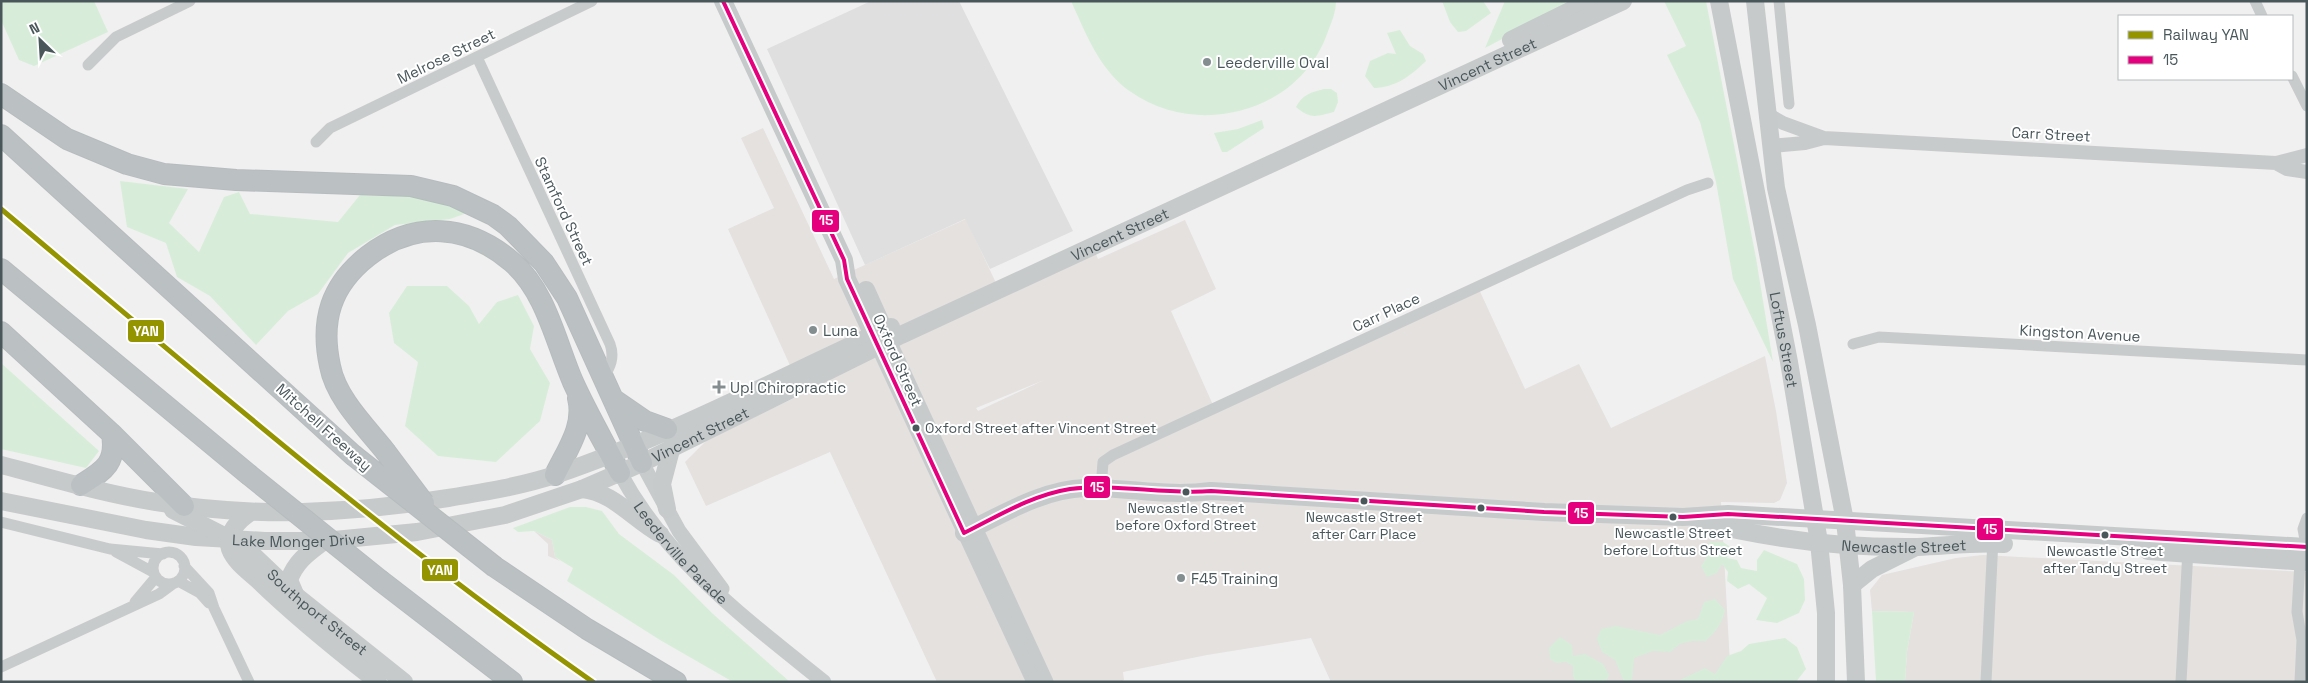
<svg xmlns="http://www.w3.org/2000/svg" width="2308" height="683" font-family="'Space Grotesk',sans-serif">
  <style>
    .commercial { fill: #e4e1df; fill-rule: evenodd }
    .education { fill: #dfdfe0 }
    .green { fill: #d7edd9 }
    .sand { fill: #e5e1df }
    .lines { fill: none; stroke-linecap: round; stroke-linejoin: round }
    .motorway-casing { stroke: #b6bcbe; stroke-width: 22 }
    .minor { stroke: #c8cbcc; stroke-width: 11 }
    .tertiary { stroke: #c8cbcc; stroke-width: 14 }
    .secondary { stroke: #c7cbcc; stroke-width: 15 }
    .primary { stroke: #c6cacb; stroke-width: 18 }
    .motorway { stroke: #bbc1c3; stroke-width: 20 }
    .motorway-bridge-casing { stroke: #b6bcbe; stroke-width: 22; stroke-linecap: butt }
    .motorway-bridge { stroke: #bbc1c3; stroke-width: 20 }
    .bus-1-casing { stroke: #fff; stroke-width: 8 }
    .bus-1 { stroke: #e5007d; stroke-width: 4 }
    .rail-1-casing { stroke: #fff; stroke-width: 9 }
    .rail-1 { stroke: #949300; stroke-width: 5 }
    .poi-dot { fill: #848d8f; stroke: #fff; stroke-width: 2 }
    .bus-dot { fill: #49575b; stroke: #fff; stroke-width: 2 }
    .labels { text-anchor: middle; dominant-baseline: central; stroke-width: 4; stroke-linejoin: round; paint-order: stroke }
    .bus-label { font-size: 14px; fill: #49575b; stroke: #fff }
    .street-label { font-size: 15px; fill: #49575b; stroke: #fff }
    .poi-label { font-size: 15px; fill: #49575b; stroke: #fff; text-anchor: start }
    .line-badge { stroke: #fff; stroke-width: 2 }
    .badge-label { font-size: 14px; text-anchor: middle; font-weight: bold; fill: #fff }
  </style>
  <rect width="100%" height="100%" fill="#f1f0f0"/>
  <path class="commercial" d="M763,128L834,279L966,219L996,283L1090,240L1098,259L1185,220L1216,289L1171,311L1213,405L1477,285L1525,389L1579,364L1611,428L1765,356L1776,411L1787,483L1780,500L1774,503L1721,502L1731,682H1331L1311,638L1207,655L1123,672L1124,680L1121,682H937L830,452L706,506L685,462L709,438L803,394L728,229L774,208L741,138ZM1044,380L978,411L976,408Z
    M1983,555L2307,572V682H1905L1907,652L1914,612L1872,611L1870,590L1882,575L1956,558Z"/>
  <path class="education" d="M871,1H959L1073,231L990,269L965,219L865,265L767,49Z"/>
  <path class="green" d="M1,1H94L108,32L34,66L19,60L1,20Z
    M1071,1H1336C1336,13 1331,23 1327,34C1299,112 1198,139 1131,92C1100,71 1086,34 1071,1Z
    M1442,1H1483L1491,13L1466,31L1458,32L1450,22Z
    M1505,1H1575L1485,48Z
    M1664,1H1706L1756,258L1773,362L1733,279L1716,182L1700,122L1667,55L1686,46Z
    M1400,30L1410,46L1423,54L1426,61C1410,76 1397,87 1374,88L1365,76L1370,61L1388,53L1396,54L1387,33Z
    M1324,89H1331L1337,93L1338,102L1334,112C1317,116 1311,120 1296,107C1302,95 1311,92 1324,89Z
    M1262,120L1264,128L1227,152H1222L1214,133L1238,129Z
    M120,181L188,189L169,223L199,252L224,197L239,192L250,214L338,222L360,195L424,197L470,212L450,219L395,225L348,253L318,294L288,311L256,345L210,296L177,277L166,243L127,227Z
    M407,286H447L469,306L479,324L497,302L518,295L534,326L530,349L550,383L540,421L496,462L438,456L405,426L418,362L394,343L389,313Z
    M1,363L99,451L86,468L1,449Z
    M570,507H586L602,511L619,534L674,575L713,614L790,682H733L660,640L567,581L573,568L555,557L552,540L534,531L518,532L513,528Z
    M1710,542H1723L1732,548L1727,558L1737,560L1741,568L1757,571V560L1764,550L1797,564L1804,579L1805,600L1799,613L1777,623L1756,620L1767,598L1749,584L1738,589L1727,581L1728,572L1722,564L1717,573L1707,577L1701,566L1707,557L1703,551Z
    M1715,599L1725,610C1722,624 1716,632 1705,641H1691L1680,644L1670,652L1653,651L1634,658L1632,680L1624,682L1615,660L1602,652L1597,639L1601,629L1616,626L1660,635L1687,621L1698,619L1704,602Z
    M1872,611L1914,612L1907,652L1905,682H1876Z
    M1560,637L1572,645L1573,656L1585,654L1603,664L1609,675L1606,682H1576L1573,676V666L1566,662L1556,663L1550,659L1549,648Z
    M1785,638L1797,647L1806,669L1796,682H1676L1705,668L1715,674L1727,656L1741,651L1749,644Z"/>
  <path class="sand" d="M534,531L552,540L555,557L560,561L548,556V544Z"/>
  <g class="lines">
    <g class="motorway-casing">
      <path id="motorway" d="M1,94L67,139L127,164L164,174L236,180L411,186L453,196L493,215L508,226L544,263L567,298L642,463
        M1,135L353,455
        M1,269L248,474
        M1,332L112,434L184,506
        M613,399L645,421L667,429
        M385,451C365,426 336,398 330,366C320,320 331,285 368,256C415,220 468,224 512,262C546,291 556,343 573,382C587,413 604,442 620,473
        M555,475C567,450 585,426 578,398
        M81,485C103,471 117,464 112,434
        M495,567L587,629L676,682
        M381,581L512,682"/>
    </g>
    <path class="minor" d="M1779,1L1789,104
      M2255,1L2262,16
      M477,57L610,344C615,358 610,367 603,379
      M88,65L116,37L190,1
      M2292,76L2307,106
      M316,142L330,128L592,1
      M1853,344L1879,337L2307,360
      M1101,489L1103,462L1113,455L1687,190L1708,183
      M2307,518L2303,529L2307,550
      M1,522L110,549L163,554
      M116,552L153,572
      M153 568a16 16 0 1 1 32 0a16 16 0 1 1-32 0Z
      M2300,562L2297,612L2302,640L2300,682
      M184,566L209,593L214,608L249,682
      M178,581L200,593L209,603
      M135,602L156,577
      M1,667L159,594L174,583
      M1986,682L1993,539
      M2181,682L2188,549"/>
    <path class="tertiary" d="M1767,114L1783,123L1824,138
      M1771,146L1805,143L1824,138L2276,163L2307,155
      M2276,163L2287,169L2307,172"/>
    <g class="secondary">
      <path d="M889,341L1046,682"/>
      <path d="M878,346L1034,682"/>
      <path d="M642,463L679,531L722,589"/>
      <path id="s1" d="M620,473C667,561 747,620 824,682"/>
    </g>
    <g class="primary">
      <path d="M723,1L844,260L847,279L878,346"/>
      <path id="s2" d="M1719,1L1789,362L1819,542L1826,613V682"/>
      <path d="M1755,1L1776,188L1807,325L1845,521L1852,585L1856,682"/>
      <path d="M1511,40L1590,1"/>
      <path d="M866,290L889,341"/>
      <path d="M1,465C52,478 104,494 156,502C255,518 350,514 448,498C485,492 522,486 558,474C672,435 781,377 891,327"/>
      <path d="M582,489C613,492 633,519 660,534"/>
      <path id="s3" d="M1,501L146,530L196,537L265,541H324L417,532L505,515L582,489L642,463L901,335L1623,1"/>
      <path d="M667,509L662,484L672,446"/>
      <path id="s4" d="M173,510L230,539L253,555L295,595L404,682"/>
      <path d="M251,512C240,519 225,533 230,549C235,562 248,571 258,580C296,617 337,650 378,682"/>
      <path id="s5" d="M1698,521C1769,539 1843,548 1917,547C1947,546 1973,542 2004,544"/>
      <path d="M964,533C1001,515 1043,489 1085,488C1129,487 1165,497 1211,491L1544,512L1683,517L1728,514L2307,547"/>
      <path d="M2148,551L2307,562"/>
      <path d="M1852,585L1872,569L1914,548"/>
      <path d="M295,594L289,580C296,561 308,553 324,541"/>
    </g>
    <use href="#motorway" class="motorway"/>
    <g class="motorway-bridge-casing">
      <path id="motorway-bridge" d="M385,451L424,503
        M353,455L495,567
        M248,474L381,581"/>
    </g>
    <use href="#motorway-bridge" class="motorway-bridge"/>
    <g class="bus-1-casing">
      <path id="bus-1" d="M723,1L844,260L847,279L964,533C998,516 1032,495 1070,489C1116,483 1164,495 1211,491L1544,512L1683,517L1728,514L2307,547"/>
    </g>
    <use href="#bus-1" class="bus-1"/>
    <g class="rail-1-casing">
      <path id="rail-1" d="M1,209C195,372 385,537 593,682"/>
    </g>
    <use href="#rail-1" class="rail-1"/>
  </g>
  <g class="poi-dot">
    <circle cx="1207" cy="62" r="5"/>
    <circle cx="813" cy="330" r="5"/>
    <path d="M716.5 379.5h5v5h5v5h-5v5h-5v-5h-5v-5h5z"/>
    <circle cx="1181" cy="578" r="5"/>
  </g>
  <g class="bus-dot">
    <circle cx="916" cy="428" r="4.5"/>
    <circle cx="1186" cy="492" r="4.5"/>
    <circle cx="1364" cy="501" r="4.5"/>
    <circle cx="1481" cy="508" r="4.5"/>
    <circle cx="1673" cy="517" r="4.5"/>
    <circle cx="2105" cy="535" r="4.5"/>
  </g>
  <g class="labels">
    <g class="bus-label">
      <text x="925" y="428" text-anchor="start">Oxford Street after Vincent Street</text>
      <text x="1186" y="508">Newcastle Street<tspan x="1186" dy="17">before Oxford Street</tspan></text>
      <text x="1364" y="517">Newcastle Street<tspan x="1364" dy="17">after Carr Place</tspan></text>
      <text x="1673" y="533">Newcastle Street<tspan x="1673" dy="17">before Loftus Street</tspan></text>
      <text x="2105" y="551">Newcastle Street<tspan x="2105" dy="17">after Tandy Street</tspan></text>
    </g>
    <g class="street-label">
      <text transform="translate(446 56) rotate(-26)">Melrose Street</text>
      <text stroke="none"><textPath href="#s3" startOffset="1591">Vincent Street</textPath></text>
      <text transform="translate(2051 134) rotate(3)">Carr Street</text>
      <text transform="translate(564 211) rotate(65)">Stamford Street</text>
      <text stroke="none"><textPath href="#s3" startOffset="1186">Vincent Street</textPath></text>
      <text transform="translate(1386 312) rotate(-25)">Carr Place</text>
      <text transform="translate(2080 333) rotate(3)">Kingston Avenue</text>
      <text stroke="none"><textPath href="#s2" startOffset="345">Loftus Street</textPath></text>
      <text transform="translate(898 360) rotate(66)">Oxford Street</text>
      <text transform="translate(324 427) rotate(42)">Mitchell Freeway</text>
      <text stroke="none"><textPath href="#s3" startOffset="721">Vincent Street</textPath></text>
      <text stroke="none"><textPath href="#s3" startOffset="301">Lake Monger Drive</textPath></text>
      <text stroke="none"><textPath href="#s5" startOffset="208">Newcastle Street</textPath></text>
      <text stroke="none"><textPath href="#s1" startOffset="101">Leederville Parade</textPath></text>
      <text stroke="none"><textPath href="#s4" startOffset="178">Southport Street</textPath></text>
    </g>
    <g class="poi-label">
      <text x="1217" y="62">Leederville Oval</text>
      <text x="823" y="330">Luna</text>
      <text x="730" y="387">Up! Chiropractic</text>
      <text x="1191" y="578">F45 Training</text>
    </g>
  </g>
  <g class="line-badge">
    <rect x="811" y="209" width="29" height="24" rx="5" fill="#e5007d"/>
    <rect x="127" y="319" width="38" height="24" rx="5" fill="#949300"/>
    <rect x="1083" y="475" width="28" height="24" rx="5" fill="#e5007d"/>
    <rect x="1567" y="501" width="28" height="24" rx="5" fill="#e5007d"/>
    <rect x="1976" y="517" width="28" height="24" rx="5" fill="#e5007d"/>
    <rect x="421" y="558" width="38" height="24" rx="5" fill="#949300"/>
  </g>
  <g class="badge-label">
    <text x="826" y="225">15</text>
    <text x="146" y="336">YAN</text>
    <text x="1097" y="492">15</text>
    <text x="1581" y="518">15</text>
    <text x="1990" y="534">15</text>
    <text x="440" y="575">YAN</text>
  </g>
  <rect width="2308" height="683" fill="none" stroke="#49575b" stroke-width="5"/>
  <rect x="2118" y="15" width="175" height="65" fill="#ffffff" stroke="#b6bcbd"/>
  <rect x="2128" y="31" width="25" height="8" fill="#949300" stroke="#b6bcbd"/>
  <text x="2163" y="40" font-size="15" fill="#49575b">Railway YAN</text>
  <rect x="2128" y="56" width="25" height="8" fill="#e5007d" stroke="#b6bcbd"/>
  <text x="2163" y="65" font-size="15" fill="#49575b">15</text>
  <g transform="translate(40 40) rotate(335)" stroke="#ffffff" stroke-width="4" paint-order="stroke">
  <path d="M0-4L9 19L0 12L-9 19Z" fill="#49575b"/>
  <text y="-8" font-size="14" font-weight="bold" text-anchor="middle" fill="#49575b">N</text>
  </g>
</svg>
